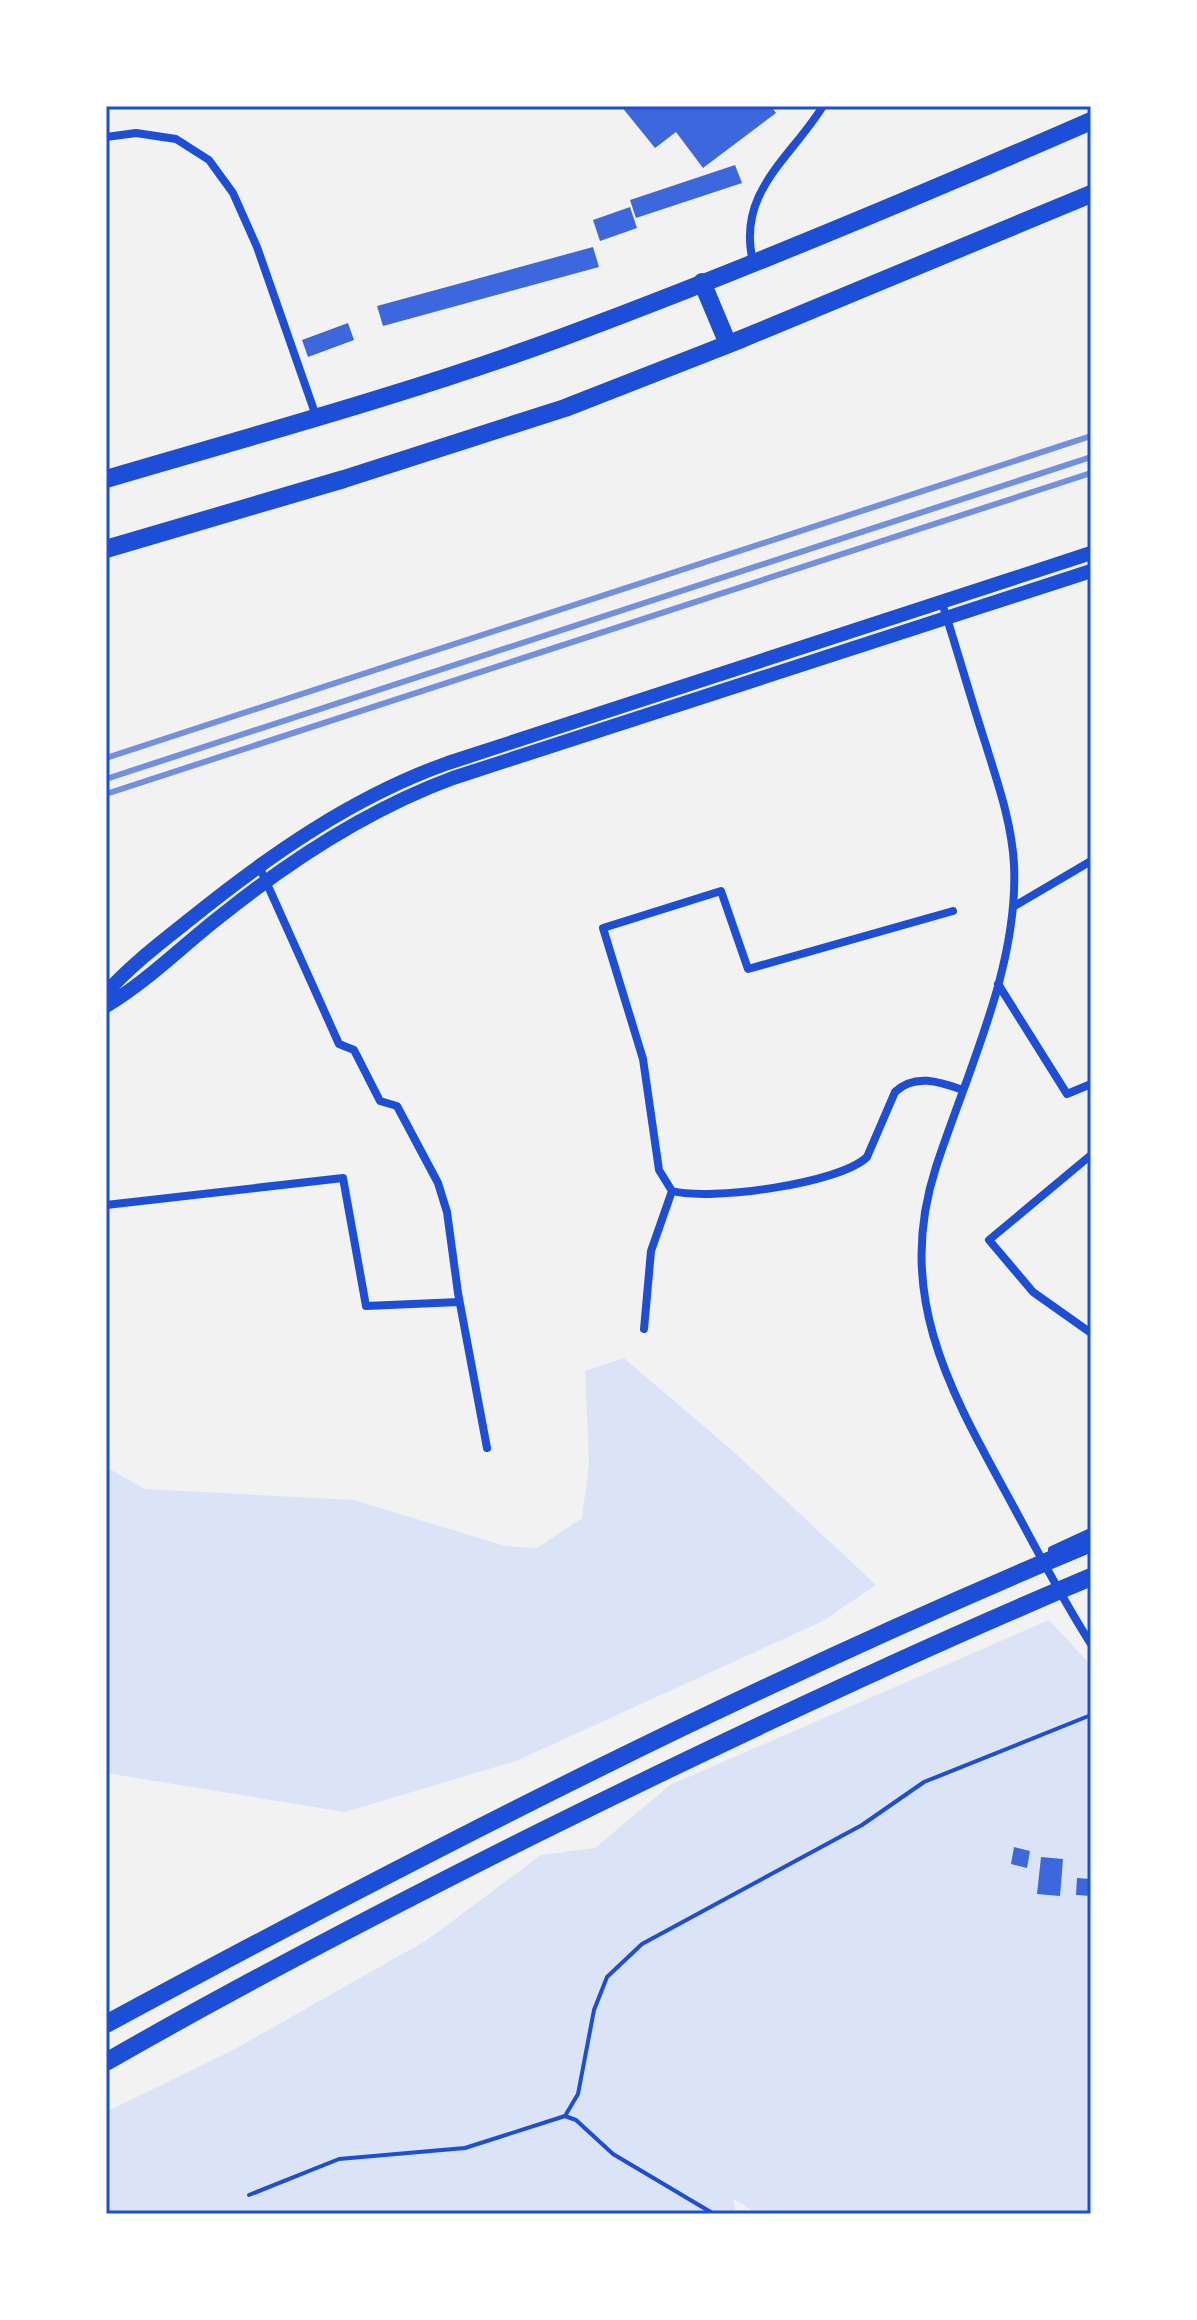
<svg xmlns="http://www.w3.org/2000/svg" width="1197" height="2320" font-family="Helvetica,sans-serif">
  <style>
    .green { fill: #dbe4f7 }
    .building { fill: #3d67dc }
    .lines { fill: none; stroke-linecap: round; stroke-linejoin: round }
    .path { stroke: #1d4ed8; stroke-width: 4 }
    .minor { stroke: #1d4ed8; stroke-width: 8 }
    .tertiary { stroke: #1d4ed8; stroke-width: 14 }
    .primary { stroke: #1d4ed8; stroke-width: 18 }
    .trunk { stroke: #1d4ed8; stroke-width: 18 }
    .rail { stroke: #7290e2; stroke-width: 6 }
    .neatline { fill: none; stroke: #1d4ed8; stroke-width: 3 }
  </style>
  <rect width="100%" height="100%" fill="#f2f2f2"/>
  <path class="green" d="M624,1358L734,1452L876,1585L823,1621L516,1761L345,1812L106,1773V1467L145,1489L354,1500L505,1546L537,1548L582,1518L589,1464L585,1371Z
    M1049,1620L1091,1665V2214H758L733,2199L736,2214H106V2112L235,2049L427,1940L541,1855L595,1848L670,1785Z"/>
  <path class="building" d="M621,106H771L776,113L703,168L676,132L655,148Z
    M735,165L742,183L636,218L630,200Z
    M630,207L637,228L600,241L593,220Z
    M593,247L599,267L383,326L377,306Z
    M348,323L354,340L308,357L302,340Z
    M1014,1847L1030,1851L1027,1868L1011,1864Z
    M1041,1857L1063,1859L1060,1896L1037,1894Z
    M1077,1878L1091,1879V1896L1076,1895Z"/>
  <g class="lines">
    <path class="path" d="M565,2116L578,2094L594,2010L607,1977L642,1944L862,1825L924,1782L1091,1715
      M249,2195L339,2159L465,2148L565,2116L576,2120L613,2154L714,2214"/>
    <path class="minor" d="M106,137L136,133L176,139L209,160L233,193L257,247L316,416
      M753,262C736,192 791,158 823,106
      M942,603C957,649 970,696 985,742C997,781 1012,823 1014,865C1019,966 967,1072 936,1167C894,1297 951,1392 1011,1502C1037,1550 1062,1599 1091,1644
      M259,866L339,1044L354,1050L380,1101L397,1106L438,1183L447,1212L458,1293L487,1448
      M1013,907L1091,861
      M953,911L748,969L721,891L603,928L643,1059L659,1170L672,1191C710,1201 839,1184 867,1157L895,1092C915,1073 940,1082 963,1090
      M998,984L1067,1094L1091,1084
      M1091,1155L989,1240L1033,1292L1091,1333
      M106,1205L343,1178L366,1306L459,1302
      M644,1329L651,1251L672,1191
      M1052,1550L1091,1532"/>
    <path class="tertiary" d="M106,993C130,966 160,943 189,920C267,857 352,797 448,763L1091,553
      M106,1006C148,981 183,945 222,915C292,859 369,809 453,778L1091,571"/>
    <path class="primary" d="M106,2024C428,1850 753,1684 1091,1543
      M106,2062C247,1981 392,1906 538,1833C720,1743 903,1656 1091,1577"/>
    <path class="trunk" d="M702,282L728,344
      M106,479C259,434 414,392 563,337C741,271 917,197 1091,121
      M106,549L344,479L565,408L739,340L1091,194"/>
    <path class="rail" d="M106,758L1091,436
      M106,779L1091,457
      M106,794L1091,473"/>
  </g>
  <rect width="1197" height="2320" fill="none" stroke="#ffffff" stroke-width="216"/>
  <rect x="108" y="108" width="981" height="2104" class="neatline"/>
</svg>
